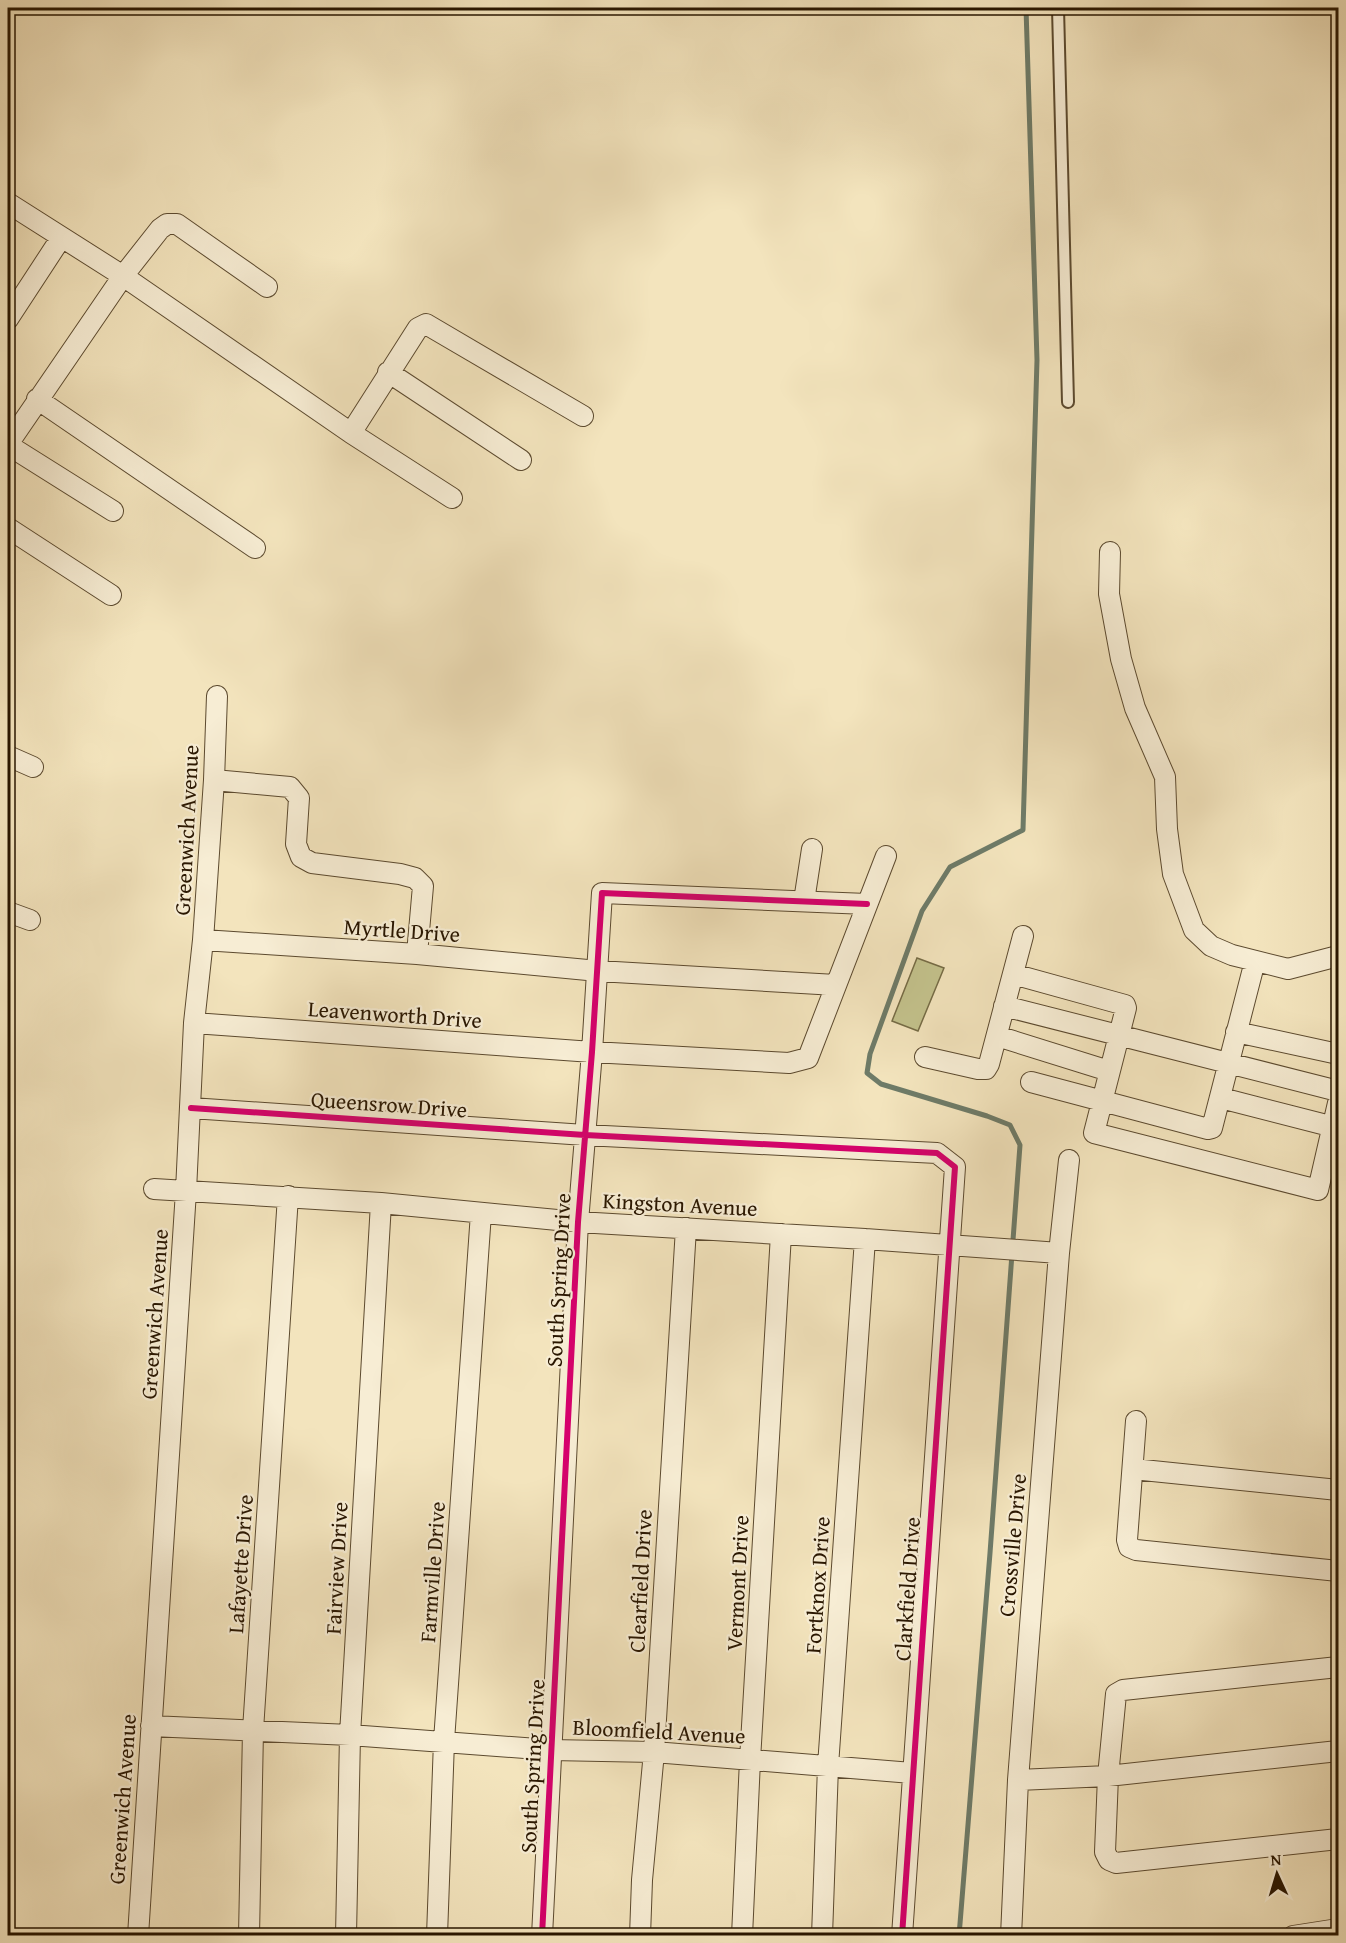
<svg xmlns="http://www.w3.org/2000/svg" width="1346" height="1943" font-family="'Gentium Book Plus',serif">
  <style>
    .green { fill: #c3c28c; stroke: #766c46; stroke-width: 1.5 }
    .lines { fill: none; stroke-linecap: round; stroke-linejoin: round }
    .stream { stroke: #6e7b68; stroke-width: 5 }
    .lane-casing { stroke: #5c4a2f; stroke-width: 14 }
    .street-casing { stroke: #5c4a2f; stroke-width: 22 }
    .lane { stroke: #f7edd4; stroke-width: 10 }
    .street { stroke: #f7edd4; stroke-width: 20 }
    .cycleway-casing { stroke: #f7edd4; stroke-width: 10 }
    .cycleway { stroke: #d6006c; stroke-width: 6 }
    .labels { text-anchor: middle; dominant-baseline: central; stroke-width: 4.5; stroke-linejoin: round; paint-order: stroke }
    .street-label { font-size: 22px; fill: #291600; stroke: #f7edd4 }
  </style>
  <rect width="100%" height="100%" fill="#f3e4bd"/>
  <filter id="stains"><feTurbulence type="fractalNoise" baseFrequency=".00333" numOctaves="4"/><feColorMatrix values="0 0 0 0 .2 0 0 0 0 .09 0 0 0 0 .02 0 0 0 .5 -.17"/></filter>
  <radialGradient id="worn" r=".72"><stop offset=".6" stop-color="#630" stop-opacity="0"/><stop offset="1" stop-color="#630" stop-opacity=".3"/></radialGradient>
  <path class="green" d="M917,958L944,968L918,1031L892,1021Z"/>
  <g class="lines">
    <path class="stream" d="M959,1936L990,1553L1020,1145L1010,1125L987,1116L881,1084L867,1073L870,1054L922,911L950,867L1023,830L1037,360L1026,8"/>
    <g class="lane-casing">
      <path id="lane" d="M1058,8L1068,402"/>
    </g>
    <g class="street-casing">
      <path id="street" d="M8,203L123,276L351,433L452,498
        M8,319L61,238
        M388,372L521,460
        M37,399L255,548
        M351,433L418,328L426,324L583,416
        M8,444L123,276L160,229L167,224H177L267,287
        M8,445L113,511
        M8,528L111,595
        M1110,552L1109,594L1121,659L1135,708L1165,777L1167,829L1173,874L1194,930L1211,946L1232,955L1288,969L1338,956
        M8,756L33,767
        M214,780L290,787L299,798L296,844L301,857L312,863L400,874L415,878L423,886L417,954
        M804,901L812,849
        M8,912L30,920
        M203,940L417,954L598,971L836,985
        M1013,974L1125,1005L1126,1008L1094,1133L1318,1190L1338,1103
        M1004,1006L1338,1091
        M194,1023L592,1052L789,1063L808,1058L886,856
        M1236,1032L1338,1054
        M997,1036L1109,1071
        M925,1057L978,1069H986L989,1064L1023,936
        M1031,1082L1208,1129L1212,1128L1255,961
        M1221,1098L1334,1127
        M191,1108L585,1135L937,1153L955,1167L902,1936
        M154,1189L381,1203L578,1222L865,1239L1059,1253
        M1136,1421L1127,1540L1129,1547L1136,1550L1338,1571
        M1133,1469L1338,1490
        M1338,1667L1123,1690L1116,1694L1108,1776L1105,1852L1109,1860L1116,1863L1338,1839
        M151,1726L350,1735L551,1750L654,1752L912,1773
        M1018,1780L1108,1776L1338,1751
        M138,1936L186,1191L194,1023L203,940L214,780L217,696
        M249,1936L253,1730L288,1196
        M346,1936L350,1735L381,1203
        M437,1936L444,1741L481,1213
        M542,1936L578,1222L592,1052L602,893L867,904
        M640,1936L642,1880L654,1752L686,1228
        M742,1936L750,1760L781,1234
        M822,1936L828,1766L865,1239
        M1011,1936L1018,1780L1059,1253L1069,1160
        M1293,1936L1338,1929"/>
    </g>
    <use href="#lane" class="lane"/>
    <use href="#street" class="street"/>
    <g class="cycleway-casing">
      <path id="cycleway" d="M191,1108L585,1135L937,1153L955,1167L902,1936
        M542,1936L578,1222L592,1052L602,893L867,904"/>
    </g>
    <use href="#cycleway" class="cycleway"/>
  </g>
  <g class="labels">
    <g class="street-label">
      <text transform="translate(186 830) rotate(-87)">Greenwich Avenue</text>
      <text transform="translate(402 930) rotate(4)">Myrtle Drive</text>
      <text transform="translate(395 1014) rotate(4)">Leavenworth Drive</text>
      <text transform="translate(389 1104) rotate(4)">Queensrow Drive</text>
      <text transform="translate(680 1204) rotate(3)">Kingston Avenue</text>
      <text transform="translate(558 1280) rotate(-87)">South Spring Drive</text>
      <text transform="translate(154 1314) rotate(-86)">Greenwich Avenue</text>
      <text transform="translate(1012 1545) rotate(-85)">Crossville Drive</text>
      <text transform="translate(240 1564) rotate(-86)">Lafayette Drive</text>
      <text transform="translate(336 1568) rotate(-87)">Fairview Drive</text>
      <text transform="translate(432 1572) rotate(-86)">Farmville Drive</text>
      <text transform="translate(640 1581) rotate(-87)">Clearfield Drive</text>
      <text transform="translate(737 1583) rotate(-87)">Vermont Drive</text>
      <text transform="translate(817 1585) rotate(-86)">Fortknox Drive</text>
      <text transform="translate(907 1589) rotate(-86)">Clarkfield Drive</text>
      <text transform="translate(659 1731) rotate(3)">Bloomfield Avenue</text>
      <text transform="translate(532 1766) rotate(-87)">South Spring Drive</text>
      <text transform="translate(122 1799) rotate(-86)">Greenwich Avenue</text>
    </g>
  </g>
  <rect width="1346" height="1943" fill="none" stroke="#f3e4bd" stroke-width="30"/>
  <rect x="9" y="9" width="1328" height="1925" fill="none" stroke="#291600" stroke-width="3"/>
  <rect x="15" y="15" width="1316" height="1913" fill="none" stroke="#291600" stroke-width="1.5"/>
  <g transform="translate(1277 1874) rotate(356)" stroke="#f7edd4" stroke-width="4.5" paint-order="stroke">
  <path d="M0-4.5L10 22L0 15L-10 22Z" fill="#291600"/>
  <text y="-9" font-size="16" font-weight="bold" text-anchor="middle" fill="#291600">N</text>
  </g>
  <rect width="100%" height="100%" filter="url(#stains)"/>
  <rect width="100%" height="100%" fill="url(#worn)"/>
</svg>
